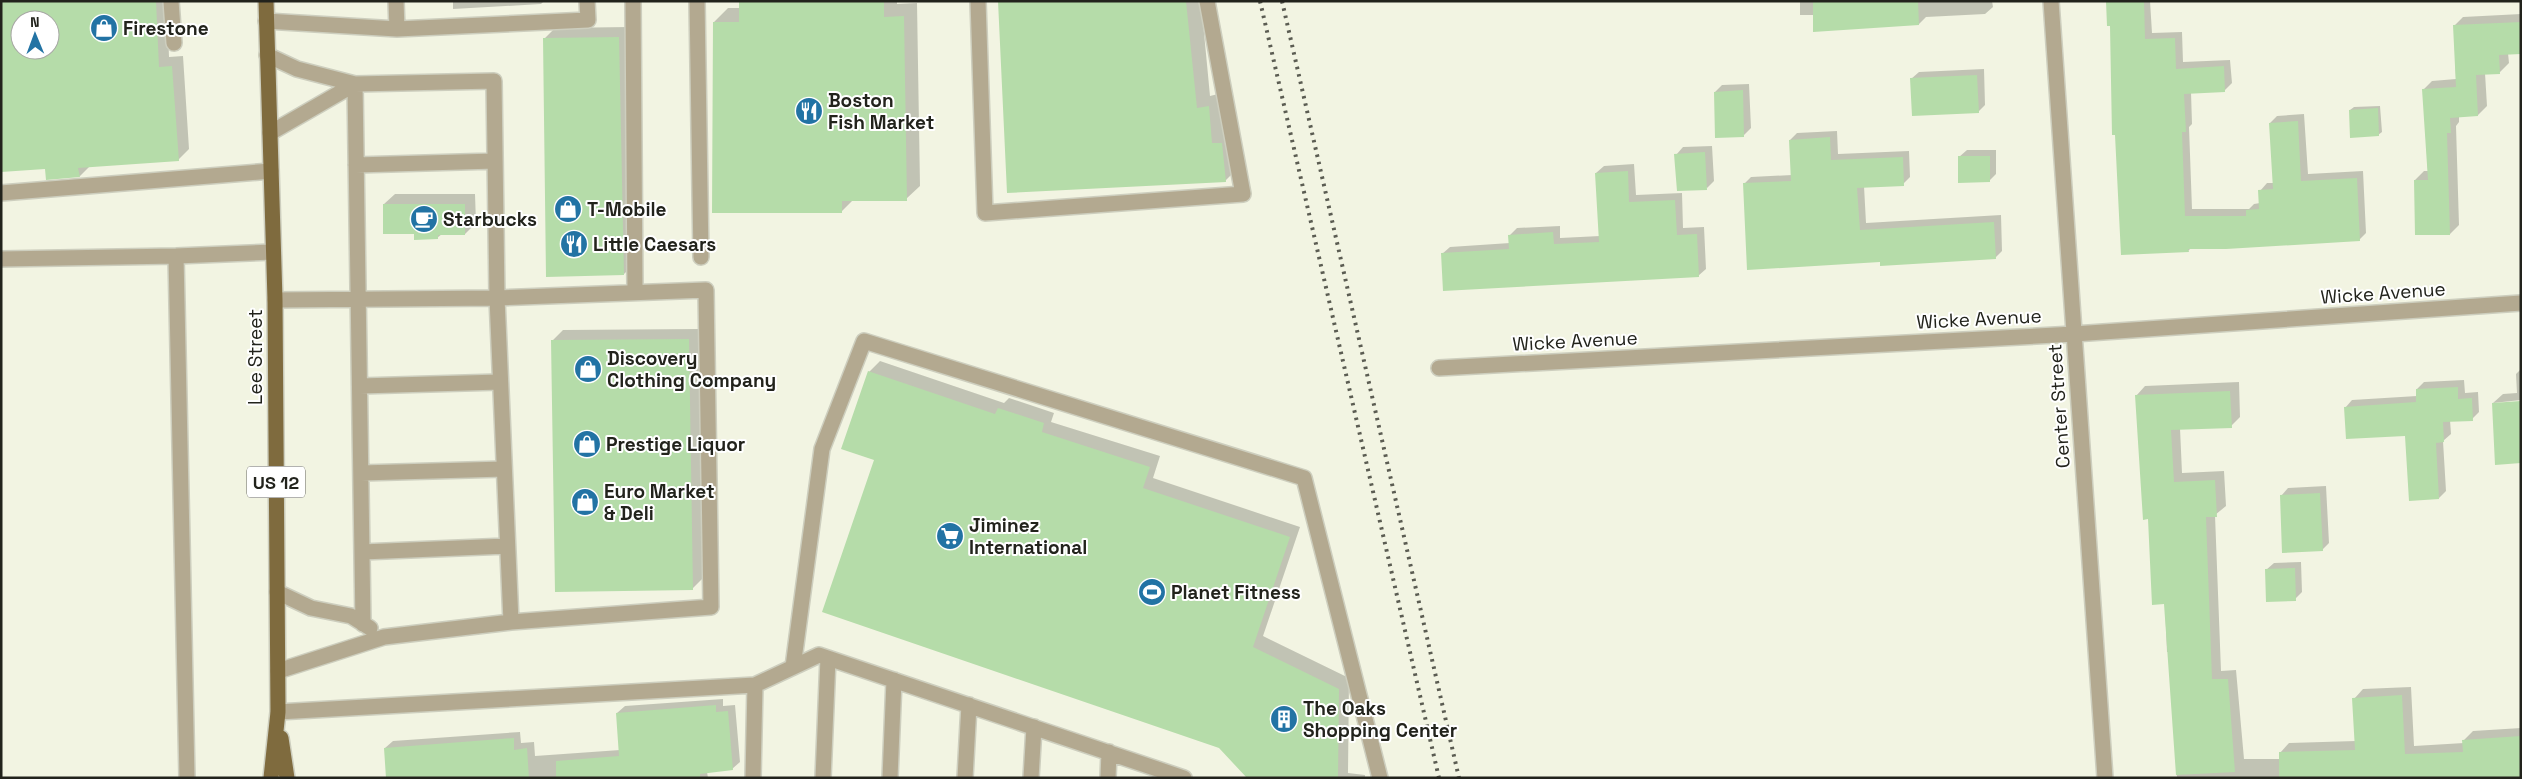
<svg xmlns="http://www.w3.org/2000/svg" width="2522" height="779" font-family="'Space Grotesk',sans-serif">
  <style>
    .shadow { fill: #0003; fill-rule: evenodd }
    .building { fill: #b5dca9; fill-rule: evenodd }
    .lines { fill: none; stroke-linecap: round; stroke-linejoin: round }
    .minor-casing { stroke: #cdcebe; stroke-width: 18 }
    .major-casing { stroke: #cdcebe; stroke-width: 18 }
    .minor { stroke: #b3a990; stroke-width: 15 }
    .major { stroke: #7f6b3e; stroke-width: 15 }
    .rail { stroke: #5b5c52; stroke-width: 4; stroke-dasharray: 2.5 5; stroke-linecap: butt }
    .labels { text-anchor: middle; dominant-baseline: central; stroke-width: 4; stroke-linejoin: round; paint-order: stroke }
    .shield { fill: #fff; stroke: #646560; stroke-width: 1 }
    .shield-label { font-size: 18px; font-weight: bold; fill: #22231c }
    .poi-label { font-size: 19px; font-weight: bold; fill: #22231c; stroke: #fff; text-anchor: start }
    .street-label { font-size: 19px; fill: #22231c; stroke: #fff }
  </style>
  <rect width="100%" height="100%" fill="#f2f4e2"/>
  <path class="shadow" d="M1,1H167L169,57L183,56L189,149L178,160L90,166L80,176L46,168ZM20,20H50V50H20Z
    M453,1H544L541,4L453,9Z
    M740,1H897V4L917,3L920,186L906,199L853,200L841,212L714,22L728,8H740Z
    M999,1H1201L1210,96L1222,93L1239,167L1225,181Z
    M1800,1H1992L1993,7L1985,14L1926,17L1919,24L1814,31V15H1800Z
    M2106,1H2150L2152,33L2182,32L2183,62L2230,60L2232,83L2224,91L2191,92L2192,124L2189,127L2192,209H2249L2254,204L2260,203V191L2267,183H2274L2270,123L2277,116L2304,114L2308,174L2363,171L2366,233L2359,240L2191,248L2188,251L2111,25Z
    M2521,14V53H2508L2509,63L2500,72L2485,73L2487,106L2478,115L2459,116V122L2456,126L2459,225L2450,234L2415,180L2424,171H2428L2423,90L2432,81L2456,79L2454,26L2463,17Z
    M629,27L634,264L624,274L544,39L555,28Z
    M1984,69L1985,105L1978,112L1911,79L1919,72Z
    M1749,84L1751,128L1744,135L1715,92L1722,85Z
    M2380,106L2382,132L2378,135L2350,110L2354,107Z
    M1837,131L1838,154L1909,151L1910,177L1903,184L1864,186L1866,223L2001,215L2002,251L1995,258L1881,260L1744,184L1751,177L1792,175L1790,140L1797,133Z
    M1712,146L1714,181L1707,188L1676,155L1683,147Z
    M1967,150H1996V174L1989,181L1959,157Z
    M1634,164L1636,195L1682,193L1683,228L1704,227L1706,269L1698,276L1442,254L1450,247L1510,243V235L1517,228L1560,226V238L1600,236L1596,173L1604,166Z
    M395,194H475L476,223L465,234H442L437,238L415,233L384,204Z
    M699,329L703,578L692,589L552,341L563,330Z
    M880,361L1004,403L1009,398L1054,413L1051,422L1160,456L1153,478L1300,527L1263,636L1349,678L1348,773L1365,775V778H1248L1220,747L875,459L869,372Z
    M2521,369V400L2493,403L2503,394L2517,393L2516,374Z
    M2464,380L2465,393L2478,392L2479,412L2472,419L2450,420L2451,434L2443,441L2446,491L2439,498L2407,435L2345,408L2352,400L2417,396V389L2424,382Z
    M2239,382L2240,417L2231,426L2180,428L2182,473L2224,471L2226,506L2215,515L2221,671L2236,670L2244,759H2280V753L2289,743L2356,741L2354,699L2363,689L2411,687L2414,746L2464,743V740L2473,731L2521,728V778H2177L2170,652H2167L2165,603L2150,518L2136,396L2145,386Z
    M2326,486L2329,543L2322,550L2281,496L2288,488Z
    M2301,562L2302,592L2295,599L2266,570L2274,563Z
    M723,699V706L735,705L740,762L732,769L707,772L708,778H387L385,748L393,741L520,732L521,743L534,742L535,756L620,750L617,713L625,706Z"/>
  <path class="building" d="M1,1H156L159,67L172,66L179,161L78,168L80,177L46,180L45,169L1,172ZM20,20H50V50H20Z
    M739,1H884V17L904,16L907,201H842V213H712L713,22H739Z
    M998,1H1186L1197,108L1209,106L1212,143H1222L1226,182L1007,193Z
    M1813,1H1918L1919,25L1813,32Z
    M2106,1H2144L2145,39L2175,38L2176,69L2224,66L2225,92L2184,94L2186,132H2182L2185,216H2246V210L2259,209L2258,190L2273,189L2269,123L2298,121L2301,181L2357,178L2360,241L2226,249H2188L2189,252L2121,255L2115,135H2112L2110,26H2107Z
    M2521,22V54L2499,55L2500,74L2476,75L2478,116L2450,118L2451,133H2447L2450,235H2415L2414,180H2428L2422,89L2456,87L2453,25Z
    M619,37L624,275L546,277L543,38Z
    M1977,75L1979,113L1912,116L1910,78Z
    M1743,90L1744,137L1715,138L1714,92Z
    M2378,108L2379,136L2350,138L2349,110Z
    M1830,137L1831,160L1903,157L1904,186L1857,188L1860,230L1994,222L1996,259L1880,266V262L1747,270L1743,183L1791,181L1789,140Z
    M1705,152L1707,190L1677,191L1674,154Z
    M1958,156H1990V182L1958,183Z
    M1628,171L1629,202L1675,200L1677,235L1697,234L1699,277L1443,291L1441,253L1509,249L1508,235L1553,232L1554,244L1599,242L1595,173Z
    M383,204H465V235H438V239L414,240V234H383Z
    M689,339L693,590L555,592L551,340Z
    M868,371L995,414L998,408L1044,423L1042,432L1150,467L1143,488L1290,537L1253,647L1339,689L1338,778H1247L1219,748L822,612L874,460L841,449Z
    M2458,387V399L2472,398L2473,421L2443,422L2444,442L2436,443L2439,499L2409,501L2405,436L2346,439L2344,407L2416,402V389Z
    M2230,391L2232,428L2171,430L2174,482L2215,480L2217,517H2206L2212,679H2228L2235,772L2176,775L2164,604L2152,605L2148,519L2143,520L2135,395Z
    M2521,401V463L2495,465L2492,403Z
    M2320,493L2323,551L2282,553L2280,495Z
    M2295,568L2296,601L2266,602L2265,569Z
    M2402,695L2405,754L2463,752L2462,740L2521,736V778H2279V752L2355,750L2352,698Z
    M716,705V712L728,711L733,770L700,774V778H556V761L619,756L616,713Z
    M514,738V750L527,748L529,778H386L384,748Z"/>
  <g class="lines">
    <g class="minor-casing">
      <path id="minor" d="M171,1L174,43
        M396,1L397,29
        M633,1L635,292
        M697,1L701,257
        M978,1L985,213L1243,194L1207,1
        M2051,1L2105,778
        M266,21L397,29L588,20L587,1
        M267,55L297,69L355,84L270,133
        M356,165L495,161
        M1,193L271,171
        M176,256L187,778
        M1,259L176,256L273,252
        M275,300L497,298L706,290L711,607L511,622
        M1439,368L2074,334L2521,303
        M360,386L500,382
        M361,473L504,469
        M362,552L507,546
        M277,592L311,608L351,616L370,628
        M793,667L822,449L864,341L1304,478L1380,778
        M278,671L384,637L511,622L497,298L494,81L355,84L363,624
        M278,712L755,685L819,655L1184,778
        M753,778L755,685
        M823,778L828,658
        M890,778L894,680
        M965,778L969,705
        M1031,778L1034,727
        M1108,778L1109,752"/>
    </g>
    <g class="major-casing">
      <path id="major" d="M266,1L275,300L278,712L271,778
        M281,738L287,778"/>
    </g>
    <use href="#minor" class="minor"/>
    <use href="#major" class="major"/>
    <path class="rail" d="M1260,1L1439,778
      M1282,1L1459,778"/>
  </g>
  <defs>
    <g id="shop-disc" transform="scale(1.4375)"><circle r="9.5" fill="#2273a4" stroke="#fff"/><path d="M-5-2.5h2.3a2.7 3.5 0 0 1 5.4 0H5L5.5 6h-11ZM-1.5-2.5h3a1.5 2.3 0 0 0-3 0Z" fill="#fff"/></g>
    <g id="restaurant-disc" transform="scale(1.4375)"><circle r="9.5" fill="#2273a4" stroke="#fff"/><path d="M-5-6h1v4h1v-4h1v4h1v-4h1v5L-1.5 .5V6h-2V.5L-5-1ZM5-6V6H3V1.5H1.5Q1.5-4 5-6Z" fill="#fff"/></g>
    <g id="cafe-disc" transform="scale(1.4375)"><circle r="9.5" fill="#2273a4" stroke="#fff"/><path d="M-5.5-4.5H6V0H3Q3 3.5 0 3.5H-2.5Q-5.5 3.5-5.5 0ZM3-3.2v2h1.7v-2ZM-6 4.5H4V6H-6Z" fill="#fff"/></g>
    <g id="supermarket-disc" transform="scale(1.4375)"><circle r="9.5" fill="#2273a4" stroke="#fff"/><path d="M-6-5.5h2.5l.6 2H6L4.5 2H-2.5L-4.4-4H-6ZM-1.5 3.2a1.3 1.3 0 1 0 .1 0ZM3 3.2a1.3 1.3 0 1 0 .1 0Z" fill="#fff"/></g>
    <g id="stadium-disc" transform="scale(1.4375)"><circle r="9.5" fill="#2273a4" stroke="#fff"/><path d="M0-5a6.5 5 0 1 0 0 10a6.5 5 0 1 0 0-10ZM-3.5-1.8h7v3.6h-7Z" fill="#fff"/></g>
    <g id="building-disc" transform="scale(1.4375)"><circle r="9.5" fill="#2273a4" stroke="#fff"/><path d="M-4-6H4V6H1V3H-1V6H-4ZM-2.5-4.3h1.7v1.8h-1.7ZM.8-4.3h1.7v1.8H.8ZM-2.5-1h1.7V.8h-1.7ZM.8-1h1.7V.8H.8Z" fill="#fff"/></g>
  </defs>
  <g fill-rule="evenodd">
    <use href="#shop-disc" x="104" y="28"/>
    <use href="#restaurant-disc" x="809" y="111"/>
    <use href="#shop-disc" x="568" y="209"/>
    <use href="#cafe-disc" x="424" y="219"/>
    <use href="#restaurant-disc" x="574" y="244"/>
    <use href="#shop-disc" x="588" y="369"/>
    <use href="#shop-disc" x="587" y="444"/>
    <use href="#shop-disc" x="585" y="502"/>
    <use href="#supermarket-disc" x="950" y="536"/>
    <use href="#stadium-disc" x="1152" y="592"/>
    <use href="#building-disc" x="1284" y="719"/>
  </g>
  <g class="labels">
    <rect class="shield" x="247" y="466.5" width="58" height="31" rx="4"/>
    <g class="shield-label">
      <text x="276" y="482">US 12</text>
    </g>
    <g class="poi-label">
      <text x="123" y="28">Firestone</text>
      <text x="828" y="100">Boston<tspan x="828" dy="22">Fish Market</tspan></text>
      <text x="587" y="209">T-Mobile</text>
      <text x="443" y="219">Starbucks</text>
      <text x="593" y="244">Little Caesars</text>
      <text x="607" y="358">Discovery<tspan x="607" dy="22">Clothing Company</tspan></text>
      <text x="606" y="444">Prestige Liquor</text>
      <text x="604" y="491">Euro Market<tspan x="604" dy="22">&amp; Deli</tspan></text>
      <text x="969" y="525">Jiminez<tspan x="969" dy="22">International</tspan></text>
      <text x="1171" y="592">Planet Fitness</text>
      <text x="1303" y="708">The Oaks<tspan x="1303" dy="22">Shopping Center</tspan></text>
    </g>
    <g class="street-label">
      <text transform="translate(2383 293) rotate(-4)">Wicke Avenue</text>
      <text transform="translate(1979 319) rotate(-3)">Wicke Avenue</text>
      <text transform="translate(1575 341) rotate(-3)">Wicke Avenue</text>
      <text transform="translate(255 357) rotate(-90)">Lee Street</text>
      <text transform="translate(2059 406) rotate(-94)">Center Street</text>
    </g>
  </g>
  <rect width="2522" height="779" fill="none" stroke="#22231c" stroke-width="5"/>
  <g transform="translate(35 35) rotate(359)"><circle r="24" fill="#ffffff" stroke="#a7a7a4"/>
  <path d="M0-4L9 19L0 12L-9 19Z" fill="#2273a4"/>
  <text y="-8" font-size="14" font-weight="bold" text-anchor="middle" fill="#22231c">N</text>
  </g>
</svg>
